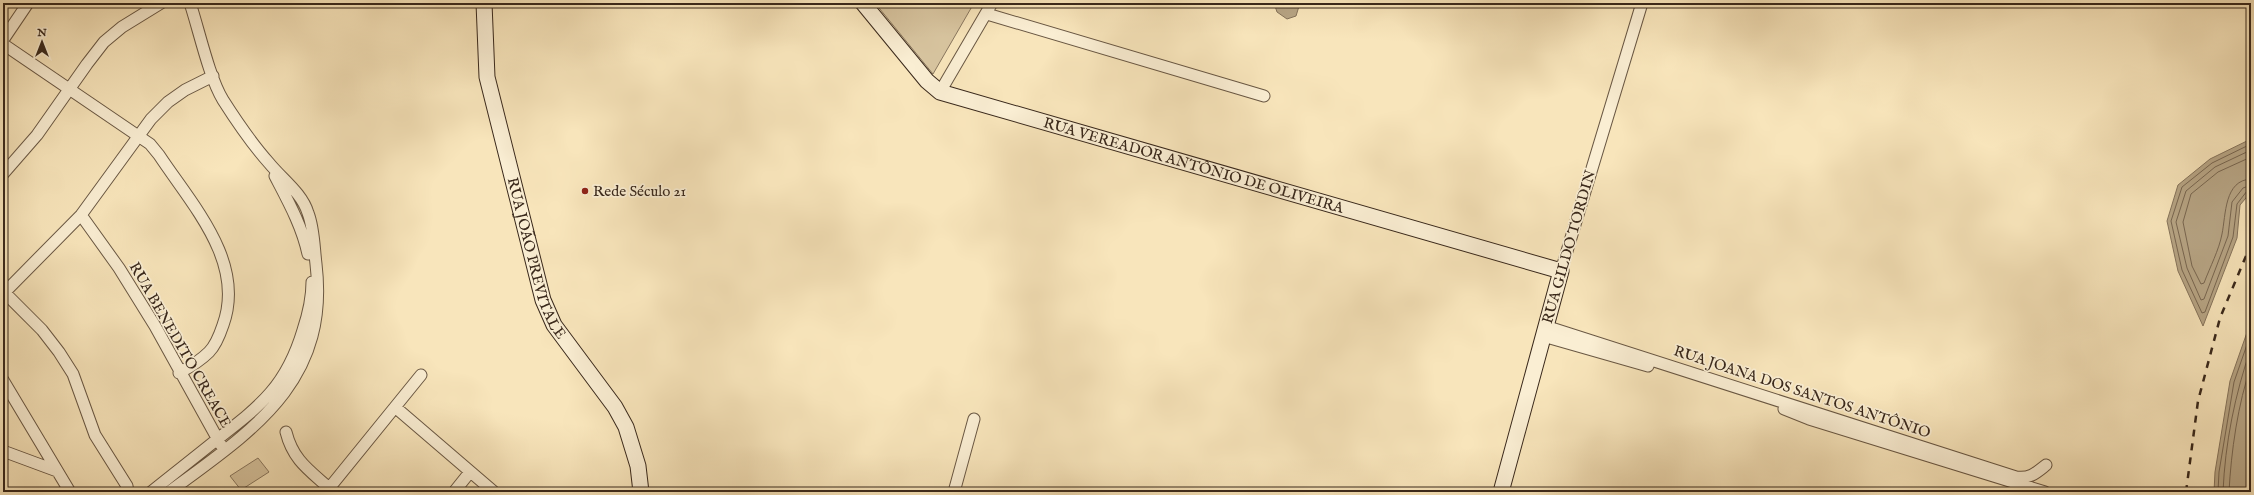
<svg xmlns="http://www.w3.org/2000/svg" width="2254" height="495" font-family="'IM FELL English',serif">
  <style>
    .green { fill: #d8c5a0; stroke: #88765e }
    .water { fill: #b7a585; stroke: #85735b }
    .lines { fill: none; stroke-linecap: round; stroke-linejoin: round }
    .shore { stroke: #786650; stroke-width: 1 }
    .minor-casing { stroke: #695743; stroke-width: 13 }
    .secondary-casing { stroke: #39281b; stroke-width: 17 }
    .minor { stroke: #faeed3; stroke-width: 11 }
    .secondary { stroke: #faeed3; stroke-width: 15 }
    .rail { stroke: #39281b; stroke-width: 2.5; stroke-dasharray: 7 7; stroke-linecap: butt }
    .poi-dot { fill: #8f2418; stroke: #faeed3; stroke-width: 1.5 }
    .labels { text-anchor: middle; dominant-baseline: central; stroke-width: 3.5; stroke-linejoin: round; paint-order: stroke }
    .street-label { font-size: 15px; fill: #39281b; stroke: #faeed3 }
    .poi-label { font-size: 15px; fill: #39281b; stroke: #faeed3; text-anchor: start }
  </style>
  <rect width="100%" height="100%" fill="#f8e5bb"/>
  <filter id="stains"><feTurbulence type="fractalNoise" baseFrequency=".005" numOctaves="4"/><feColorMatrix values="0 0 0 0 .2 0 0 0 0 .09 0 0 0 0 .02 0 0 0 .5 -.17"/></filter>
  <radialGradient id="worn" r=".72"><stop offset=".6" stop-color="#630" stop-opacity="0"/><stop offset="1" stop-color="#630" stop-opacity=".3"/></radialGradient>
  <path class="green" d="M875,3H974L933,74Z
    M258,458L269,472L241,490L230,476Z"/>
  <path class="water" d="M1274,3H1300L1296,16L1287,19L1277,12Z
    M2251,139V192L2240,205L2237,238L2203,326L2178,271L2167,221L2178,185L2210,159Z
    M2251,321V492H2214L2215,472L2230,381Z"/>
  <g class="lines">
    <path class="shore" d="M2251,144L2212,163L2182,187L2171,221L2182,270L2202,313L2205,312L2233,237L2237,204L2247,191L2251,190
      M2251,150L2215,167L2186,191L2176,222L2187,268L2201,300L2204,299L2228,236L2232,202L2243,188L2251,185
      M2251,157L2218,172L2191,194L2183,222L2192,266L2201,284L2204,283C2210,267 2219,250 2222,234C2226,215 2224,180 2251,179
      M2218,492L2219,472L2234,382L2251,333
      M2223,492C2225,443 2235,394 2251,348
      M2229,492C2231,452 2238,403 2251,366"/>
    <g class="minor-casing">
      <path id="minor" d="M987,14L1264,96
        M3,40L28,3
        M3,44L150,144L159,155C192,205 246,262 223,325C220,334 216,345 209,352C200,361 190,367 179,373
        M940,92L992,3
        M3,174L37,135L87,64L104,42L122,27L161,3
        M275,176C288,201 302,226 308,254
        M81,215L119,268L155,326L221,445
        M1561,271L1642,3
        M3,291L42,330L59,352L73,374L95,435L127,486L128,492
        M5,292L81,215L151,119L168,102L185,90L213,76
        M1545,326L2016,477C2030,479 2036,473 2046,465
        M1543,336L1648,366
        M3,380L70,492
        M395,407L494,492
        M1784,409L1809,419L2045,492
        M286,432C293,460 309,470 329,488
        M3,451L57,471
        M151,492C172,475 194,458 215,441C260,406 286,387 303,330C308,315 312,299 312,282
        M169,492C253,430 330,382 316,264C314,248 314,228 308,213C302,193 282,179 269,163C252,144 237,122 223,100C209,77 199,30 190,3
        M326,492L421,375
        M454,492L470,472
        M954,492L974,419"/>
    </g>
    <g class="secondary-casing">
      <g id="secondary">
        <path id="s1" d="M484,3L487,77L543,300L554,325L615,407L626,427L638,466L641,492"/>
        <path id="s2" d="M863,3L927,81L940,92L1561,271L1501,492"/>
      </g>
    </g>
    <use href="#minor" class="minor"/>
    <use href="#secondary" class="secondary"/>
    <path class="rail" d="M2186,492L2198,401L2220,318L2251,244"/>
  </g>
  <circle class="poi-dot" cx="585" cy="191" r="4"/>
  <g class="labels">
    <g class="street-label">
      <text stroke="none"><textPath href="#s2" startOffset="382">RUA VEREADOR ANTÔNIO DE OLIVEIRA</textPath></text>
      <text transform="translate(1569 247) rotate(-74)">RUA GILDO TORDIN</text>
      <text stroke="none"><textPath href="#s1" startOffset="262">RUA JOÃO PREVITALE</textPath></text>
      <text transform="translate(180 345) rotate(60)">RUA BENEDITO CREACE</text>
      <text transform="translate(1802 392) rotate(18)">RUA JOANA DOS SANTOS ANTÔNIO</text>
    </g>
    <g class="poi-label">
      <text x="593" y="191">Rede Século 21</text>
    </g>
  </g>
  <rect width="2254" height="495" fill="none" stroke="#f8e5bb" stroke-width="16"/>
  <rect x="4" y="4" width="2246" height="487" fill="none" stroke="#39281b" stroke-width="2"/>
  <rect x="8" y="8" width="2238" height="479" fill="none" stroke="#39281b"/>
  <g transform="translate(42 42)" stroke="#faeed3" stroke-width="3" paint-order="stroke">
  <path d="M0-3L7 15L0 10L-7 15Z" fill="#39281b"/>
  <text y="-6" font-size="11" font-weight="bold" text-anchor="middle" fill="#39281b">N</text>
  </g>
  <rect width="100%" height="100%" filter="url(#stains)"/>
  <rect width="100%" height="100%" fill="url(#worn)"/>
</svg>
